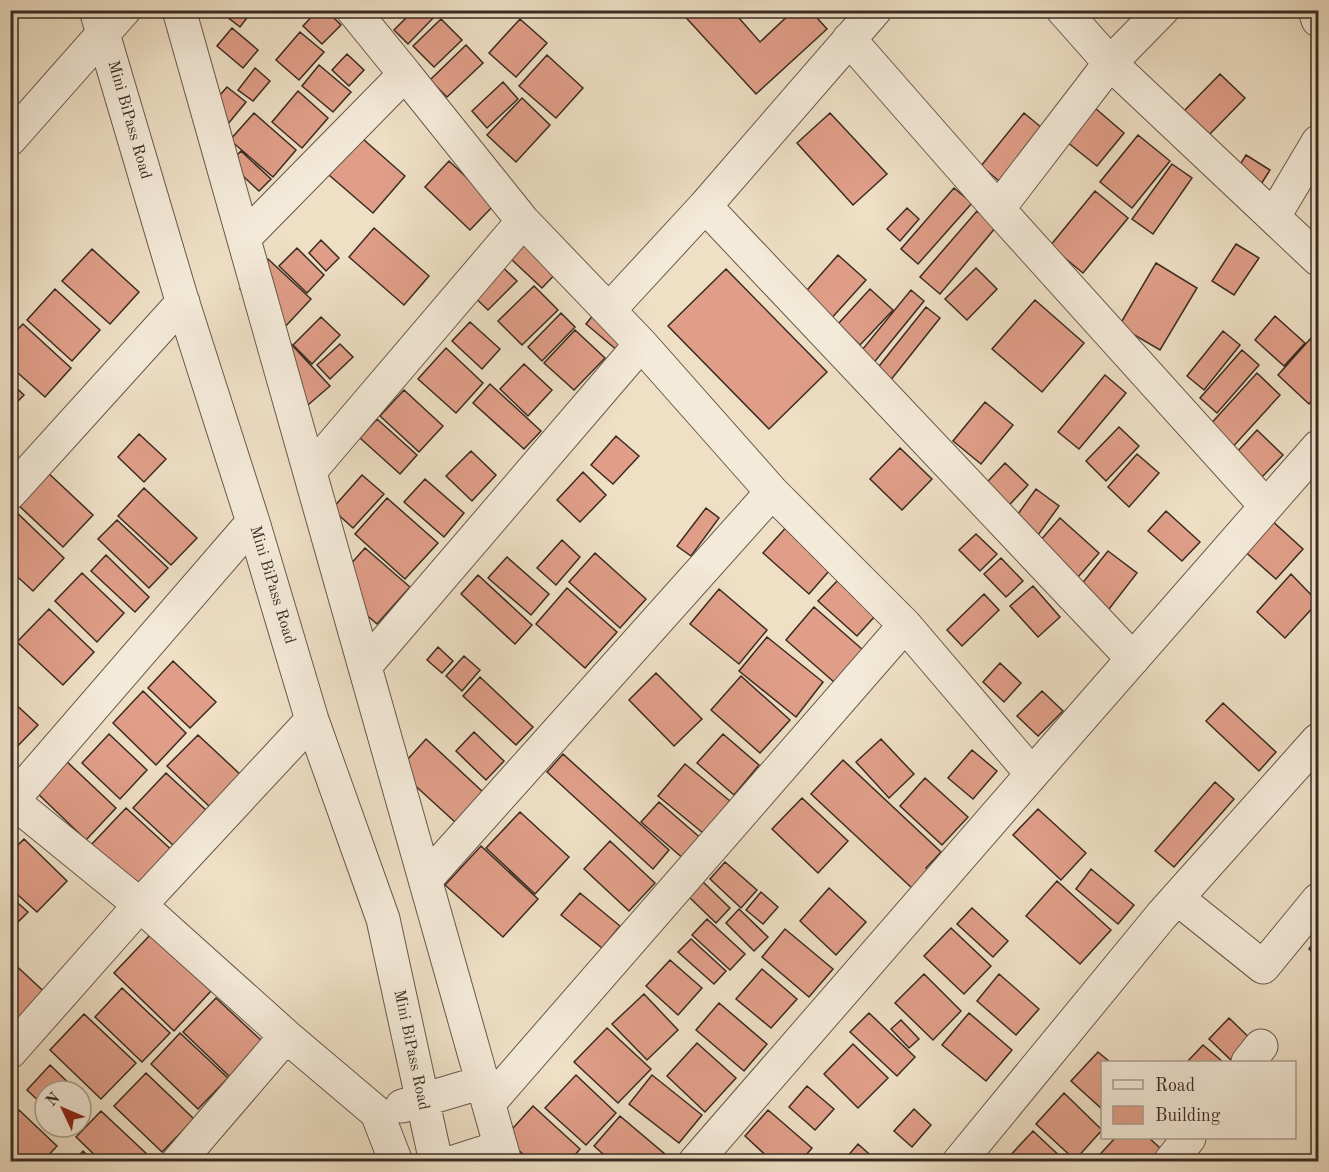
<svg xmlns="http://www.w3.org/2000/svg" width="1329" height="1172" font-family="'Old Standard TT',serif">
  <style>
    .building { fill: #e09e88; stroke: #3b2c22; stroke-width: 1.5 }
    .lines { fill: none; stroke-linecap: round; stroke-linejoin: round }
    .minor-casing { stroke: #68594b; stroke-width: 35 }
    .minor { stroke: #f4ead9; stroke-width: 33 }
    .labels { text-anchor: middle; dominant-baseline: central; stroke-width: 6; stroke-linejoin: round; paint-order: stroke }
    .street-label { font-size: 16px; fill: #3b2c22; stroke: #f4ead9 }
  </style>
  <rect width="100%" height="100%" fill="#eedfc5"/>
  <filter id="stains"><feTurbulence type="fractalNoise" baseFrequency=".00333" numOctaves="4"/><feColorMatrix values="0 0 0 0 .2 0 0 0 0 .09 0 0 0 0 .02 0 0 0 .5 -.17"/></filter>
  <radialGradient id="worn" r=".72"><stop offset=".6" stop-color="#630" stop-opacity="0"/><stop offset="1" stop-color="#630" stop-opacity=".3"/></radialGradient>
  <path class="building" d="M230,10H253L240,27L226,16Z
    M318,10H326L341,25L322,44L303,26Z
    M414,10H434L437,14L408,44L394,30Z
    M679,10H732L760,42L794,10H810L827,29L756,94Z
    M441,19L462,40L434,67L413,46Z
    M520,19L547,43L516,77L489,53Z
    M232,28L258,50L243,68L217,46Z
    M300,32L324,52L299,80L276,60Z
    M466,45L483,63L447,97L430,80Z
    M347,54L364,70L349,86L332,70Z
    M547,55L583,88L556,118L519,86Z
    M319,65L351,92L333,112L302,86Z
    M255,68L270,81L253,101L238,90Z
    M1220,74L1245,98L1209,135L1184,111Z
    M503,82L518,99L487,128L472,111Z
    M227,87L246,102L218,136L199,119Z
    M298,91L328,118L302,148L272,122Z
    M522,98L550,125L516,162L487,135Z
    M1095,108L1124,133L1097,166L1067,142Z
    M254,113L296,150L273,177L230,140Z
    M830,113L887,174L853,205L797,143Z
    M1024,113L1048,133L1004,185L981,166Z
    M355,132L405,176L373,213L322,169Z
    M1138,135L1170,161L1132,208L1100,182Z
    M241,151L271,179L259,191L229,163Z
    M1246,155L1270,170L1253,197L1229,182Z
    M449,161L495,204L470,230L425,187Z
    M1172,164L1192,178L1153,234L1132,219Z
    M954,188L972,203L918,264L901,249Z
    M1095,191L1128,218L1083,273L1050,246Z
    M907,208L919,219L900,241L887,229Z
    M977,211L996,227L940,294L920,277Z
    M374,228L429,276L404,305L349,257Z
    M530,239L561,268L542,288L511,259Z
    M321,240L339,258L326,271L309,253Z
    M1236,244L1259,258L1234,295L1212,281Z
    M297,248L324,275L307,293L279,266Z
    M92,249L139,292L110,324L62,281Z
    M838,255L866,280L829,321L801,297Z
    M268,259L311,299L283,329L240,289Z
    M495,260L517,281L488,310L467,290Z
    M1156,263L1197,288L1160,350L1119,326Z
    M976,268L997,289L967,320L945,299Z
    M726,269L827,372L769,429L668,326Z
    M534,286L558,310L522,345L498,321Z
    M55,289L100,330L72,361L27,320Z
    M870,289L893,310L860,345L838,324Z
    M911,290L924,301L867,371L853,361Z
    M1035,300L1084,343L1042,392L992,349Z
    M926,307L940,318L886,386L872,375Z
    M598,309L630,336L618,351L586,324Z
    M561,313L575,327L542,361L528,347Z
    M1275,316L1305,343L1284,366L1255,340Z
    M321,317L340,335L312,364L293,345Z
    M470,322L500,349L482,369L452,341Z
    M23,324L71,368L45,397L10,366V337Z
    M575,330L605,358L574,390L544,363Z
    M279,331L330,386L301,411Z
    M1223,331L1240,345L1204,390L1187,376Z
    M1311,338L1318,345V394L1309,404L1278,375Z
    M340,344L353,357L330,379L317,365Z
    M446,348L483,383L456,413L418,379Z
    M1242,350L1259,365L1217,413L1200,398Z
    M524,364L552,390L528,416L500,389Z
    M1257,373L1280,395L1230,450L1207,428Z
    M1105,375L1126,393L1079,449L1058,432Z
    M10,382L24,395L10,409Z
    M490,384L541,431L524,449L473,403Z
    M404,390L443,426L419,452L380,416Z
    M985,402L1013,425L981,464L953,441Z
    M377,419L417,455L400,474L360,438Z
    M1119,427L1139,446L1106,481L1086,461Z
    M1257,430L1283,455L1262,477L1236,453Z
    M139,434L166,459L144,482L118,457Z
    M616,436L639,456L613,484L591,465Z
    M900,448L932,479L902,510L870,479Z
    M471,451L496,475L472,501L446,476Z
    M1137,454L1159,473L1129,507L1108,487Z
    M1005,463L1028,485L1000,515L977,493Z
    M45,470L93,515L63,547L15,502Z
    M583,472L606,495L580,522L557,500Z
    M362,475L384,494L353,528L332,509Z
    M425,479L464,513L444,537L404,502Z
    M144,488L197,538L171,565L118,516Z
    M1036,489L1059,506L1033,542L1010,525Z
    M387,498L438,543L405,579L355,534Z
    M10,506L64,558L33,591L10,570Z
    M706,508L719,518L691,556L677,546Z
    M1166,511L1200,542L1182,561L1148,531Z
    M1060,518L1099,553L1072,584L1032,550Z
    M1269,518L1303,549L1276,579L1242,549Z
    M117,520L168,568L149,588L98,539Z
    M790,523L836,563L809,594L763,553Z
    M976,534L997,554L980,571L959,550Z
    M562,540L580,557L556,585L537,568Z
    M365,548L410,587L377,624L332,585Z
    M1108,551L1137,573L1106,613L1077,590Z
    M595,553L646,599L620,628L569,582Z
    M106,555L149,597L135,612L91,571Z
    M507,557L549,594L531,615L488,578Z
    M1001,558L1023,581L1006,597L984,574Z
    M82,573L124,613L97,642L55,601Z
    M1291,574L1318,602L1285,638L1257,612Z
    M478,575L532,625L515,644L461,594Z
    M838,580L876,615L857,636L818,601Z
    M1033,586L1060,617L1038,637L1010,606Z
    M567,588L617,632L585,668L536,624Z
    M719,589L767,630L739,664L690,624Z
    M984,594L999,610L962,646L947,630Z
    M814,607L863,650L834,682L786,640Z
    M49,609L94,652L63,685L17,642Z
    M767,637L823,682L796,717L739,671Z
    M438,647L453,661L442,673L427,660Z
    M464,656L480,670L462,691L446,676Z
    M173,661L216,702L190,728L148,688Z
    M1000,663L1021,683L1004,702L983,682Z
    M656,673L702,719L674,746L629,700Z
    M741,676L790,720L760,753L711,710Z
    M480,677L533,727L516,745L463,696Z
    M143,691L186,733L156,765L113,723Z
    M1042,691L1063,711L1038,736L1017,716Z
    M10,699L38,725L10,754Z
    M1223,703L1276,752L1259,771L1206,721Z
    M474,732L504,761L486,780L456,751Z
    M109,734L147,770L120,799L82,763Z
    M723,734L759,765L734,795L697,763Z
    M198,735L242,776L211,808L167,766Z
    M426,739L483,792L455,822L398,770Z
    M881,739L914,774L889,798L856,762Z
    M972,750L997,771L973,799L948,778Z
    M563,754L669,850L653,869L547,772Z
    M64,759L116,808L86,840L34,790Z
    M843,760L941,852L926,868L930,872L914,890L811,794Z
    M685,764L730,801L703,833L658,796Z
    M166,773L207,811L174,846L133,808Z
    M925,778L968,817L942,845L900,806Z
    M1215,782L1234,799L1174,867L1155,851Z
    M802,798L848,841L818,873L772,829Z
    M659,802L703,840L685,860L641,822Z
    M126,808L176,854L140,892L90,846Z
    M1038,809L1086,853L1061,880L1013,835Z
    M520,812L569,857L535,894L486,848Z
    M24,839L67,881L37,912L10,888V853Z
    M610,841L655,883L629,911L584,869Z
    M481,846L538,899L503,937L445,885Z
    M725,862L757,890L741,908L710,879Z
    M1091,869L1134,905L1118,924L1076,889Z
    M1057,881L1111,930L1080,964L1026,916Z
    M703,882L730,908L716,923L689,897Z
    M829,888L866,922L836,955L800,921Z
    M761,892L778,907L763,924L746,910Z
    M580,893L620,926L602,948L561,915Z
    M10,896L28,912L10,930Z
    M972,908L1008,941L993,957L957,924Z
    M739,909L768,937L754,951L726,923Z
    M707,919L745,954L730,970L692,935Z
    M951,928L991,966L964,994L924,956Z
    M785,929L833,969L809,997L762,957Z
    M151,934L211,991L174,1031L114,973Z
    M1318,937V957L1309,949Z
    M691,939L726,971L714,984L678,952Z
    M10,960L52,999L23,1030L10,1019Z
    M670,960L702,988L678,1015L646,986Z
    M762,969L797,999L771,1028L736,999Z
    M924,974L961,1011L933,1040L895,1003Z
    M999,974L1039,1009L1016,1035L977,1001Z
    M122,988L170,1033L142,1062L95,1017Z
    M644,994L678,1030L647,1060L612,1024Z
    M216,998L263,1042L230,1077L183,1032Z
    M719,1003L767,1044L744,1071L696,1030Z
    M869,1013L915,1057L897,1076L850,1032Z
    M969,1013L1012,1050L986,1081L942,1045Z
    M84,1014L136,1063L101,1099L50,1050Z
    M1229,1018L1259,1047L1233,1062L1209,1039Z
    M901,1020L919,1039L909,1048L891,1029Z
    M607,1028L651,1069L618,1103L574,1062Z
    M180,1033L228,1078L198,1109L151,1064Z
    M697,1043L736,1078L705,1112L667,1076Z
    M853,1044L888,1078L858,1108L824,1074Z
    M1203,1045L1223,1062H1187Z
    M1098,1052L1110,1062H1102V1109L1071,1081Z
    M50,1065L76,1090L45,1091V1107L27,1090Z
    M146,1073L194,1119L162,1152L114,1106Z
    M576,1075L616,1113L586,1145L545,1108Z
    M652,1075L702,1115L679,1143L629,1104Z
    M807,1086L834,1109L815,1130L789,1107Z
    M1064,1093L1102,1130L1075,1160L1036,1124Z
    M533,1106L580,1149L569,1162H531L505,1137Z
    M914,1109L931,1125L912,1147L894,1131Z
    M19,1110L57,1146L42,1162H23L10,1149V1120Z
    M768,1110L812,1148L800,1162H773L745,1136Z
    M101,1111L150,1157L145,1162H102L76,1137Z
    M620,1116L666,1155L661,1162H612L594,1146Z
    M1033,1131L1066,1162H1004Z
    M1115,1138H1149L1168,1155L1163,1162H1093Z
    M858,1144L878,1162H849L846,1158Z
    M83,1151L94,1162H73Z"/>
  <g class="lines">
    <g class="minor-casing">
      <path id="minor" d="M96,10L181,297L253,522L312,720L383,919L436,1162
        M179,10L505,1162
        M353,10L405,74
        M1063,10L1110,63L1318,259
        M1315,10L1318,20
        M849,39L998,209L1266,506
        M10,139L124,10
        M705,206L1133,659
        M998,209L1110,63L1162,10
        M1274,216L1318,142
        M244,238L405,74L523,221L641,344L772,492L905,625L1032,774L695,1162
        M609,310L705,206L875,10
        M310,471L523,221
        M10,493L183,302
        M365,666L641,344
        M1032,774L1318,447
        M10,799L140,905L286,1036L377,1113L396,1162
        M10,803L253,522
        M426,879L772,492
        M1177,898L1263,967L1318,900
        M10,1052L140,905L312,720
        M1248,1062L1261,1046
        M489,1103L905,625
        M402,1106L483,1082
        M178,1162L286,1036
        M454,1162L501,1147
        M959,1162L1161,916L1318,740
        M1170,1162L1189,1138"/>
    </g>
    <use href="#minor" class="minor"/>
  </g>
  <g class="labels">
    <g class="street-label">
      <text transform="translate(129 120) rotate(74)">Mini BiPass Road</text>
      <text transform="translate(272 585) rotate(73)">Mini BiPass Road</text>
      <text transform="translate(411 1050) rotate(78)">Mini BiPass Road</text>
    </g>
  </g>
  <rect width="1329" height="1172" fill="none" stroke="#eedfc5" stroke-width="36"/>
  <rect x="12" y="12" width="1305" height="1148" fill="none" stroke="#3b2c22" stroke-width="3"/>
  <rect x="18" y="18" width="1293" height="1136" fill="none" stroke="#3b2c22" stroke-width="1.5"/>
  <rect x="1101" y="1061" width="195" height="78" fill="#f4ead9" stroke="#aa9e90" stroke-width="1.5"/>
  <rect x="1113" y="1080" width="30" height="9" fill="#f4ead9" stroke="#aa9e90" stroke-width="1.5"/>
  <text x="1155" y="1091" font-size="18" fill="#3b2c22">Road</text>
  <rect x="1113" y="1106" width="30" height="18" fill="#e09e88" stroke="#aa9e90" stroke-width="1.5"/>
  <text x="1155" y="1121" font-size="18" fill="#3b2c22">Building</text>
  <g transform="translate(63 1109) rotate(314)"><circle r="28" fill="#f4ead9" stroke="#aa9e90" stroke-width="1.5"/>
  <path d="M0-4.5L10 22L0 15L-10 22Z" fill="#8f2418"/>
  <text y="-9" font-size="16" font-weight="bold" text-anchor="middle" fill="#3b2c22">N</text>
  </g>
  <rect width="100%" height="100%" filter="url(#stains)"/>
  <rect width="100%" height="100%" fill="url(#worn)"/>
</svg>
